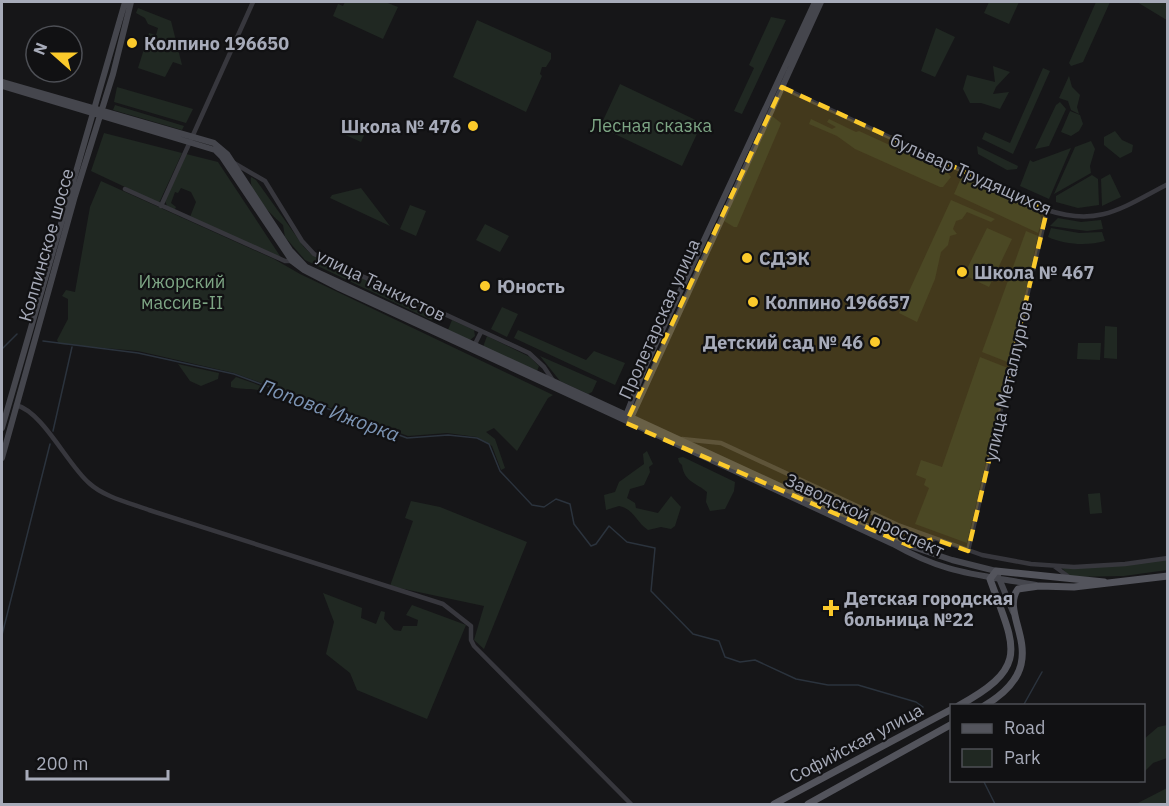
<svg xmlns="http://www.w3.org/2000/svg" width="1169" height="806" font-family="'IBM Plex Sans',sans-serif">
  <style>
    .green { fill: #202822 }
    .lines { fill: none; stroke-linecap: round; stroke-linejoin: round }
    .stream { stroke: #2b333d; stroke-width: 1.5 }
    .street { stroke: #37373d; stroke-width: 4.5 }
    .secondary { stroke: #45464d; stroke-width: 6 }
    .primary { stroke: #53545c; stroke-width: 7 }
    .marked { fill: #fbca2b; fill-opacity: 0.2; stroke: #fbca2b; stroke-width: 4.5; stroke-dasharray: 12 8; stroke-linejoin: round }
    .poi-dot { fill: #fbca2b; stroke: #111113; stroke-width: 2 }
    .labels { text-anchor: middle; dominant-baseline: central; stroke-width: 4.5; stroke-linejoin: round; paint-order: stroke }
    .poi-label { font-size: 18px; font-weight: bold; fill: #a7abb9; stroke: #111113; text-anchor: start }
    .park-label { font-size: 18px; fill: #7da584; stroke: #111113 }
    .street-label { font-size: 18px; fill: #a7abb9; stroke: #111113 }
    .water-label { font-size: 20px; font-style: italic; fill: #7d95b5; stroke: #111113 }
  </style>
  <rect width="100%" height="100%" fill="#161618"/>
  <path class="green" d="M345,2H385L398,7L383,39L333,16L338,4L343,6Z
    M989,2H1019L1009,24L984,13Z
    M1096,2H1110L1083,62L1071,66L1069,63Z
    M1137,2H1167V20L1165,19Z
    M138,8L171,21L182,65L173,62L165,77L138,68L149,33L156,35L158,28L148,24L145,18L136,13Z
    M771,17L786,20L742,114L734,111L754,68L749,65Z
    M477,20L551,53V59L546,67H542L540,74L542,76L526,112L453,77Z
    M936,28L955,37L935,77L921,71Z
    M993,66L1010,72L996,87L993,94L1009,92L1000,109L981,103H970L963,89L967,75L995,82Z
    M1043,68L1050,71L1013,154L982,139L985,132L1010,143Z
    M1069,76L1072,87L1080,95L1077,107L1079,114L1071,110L1068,101L1059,98Z
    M620,84L702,123L682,166L600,127Z
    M117,87L193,109L186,123L114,102Z
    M1060,102L1066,109L1049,146L1035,149L1056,105Z
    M115,105L184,126L182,130L113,110Z
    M1070,111L1080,115L1083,124L1079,131L1071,136L1061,132Z
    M772,116L781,123L780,126L737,227H734L724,221Z
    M811,119L832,129L836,127L827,122L829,119L856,132L859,131L894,147L896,151L900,150L945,170L951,177L943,187H940L855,149L837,136L809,124Z
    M346,122L366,131L361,142L341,133Z
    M1115,131L1122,140L1133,145L1132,152L1120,158L1104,145V137Z
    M104,133L182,153L159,203L91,171Z
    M1091,141L1095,149L1090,166L1091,173L1054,194L1075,147Z
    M977,146L1018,166L1017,169L1007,170L978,154Z
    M1071,148L1049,199L1020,186L1030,160L1033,162Z
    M186,154L218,162L282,259L190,217L196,202L191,192L181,188L178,193L175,192L171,203L176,207L174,211L168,208L165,201Z
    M1110,174L1121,197L1102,206L1101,179Z
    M1092,175L1098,179L1099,205L1078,208L1056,202V196Z
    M962,176L1039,211L1042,221L1038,233L954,194Z
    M251,177L256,180L304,247L310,253L342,268L347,277L355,275L436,311L437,319L431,320L305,260L285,237L283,225C272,215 248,194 251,177Z
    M101,181L274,259L300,274L553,395L548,398L517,451L494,428L486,432L495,439L505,468L501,470L492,446L477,437L447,433L408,436L234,373L138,351L59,344L57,340L68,319V299L62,296L66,290L75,292L90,207Z
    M361,188L390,226L330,198L332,195Z
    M951,200L995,219L991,222L967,212L962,219L956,221L953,229L957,234L950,236L948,245L941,252L935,279L917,322L899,313Z
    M410,205L426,211L416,236L400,229Z
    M1058,218L1081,222L1101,220L1103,229L1087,231L1050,226Z
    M485,224L509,236L500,252L476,240Z
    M987,228L1012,239L989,287L964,275Z
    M1051,228L1079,233L1102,232L1105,241C1088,246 1065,245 1048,237Z
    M1026,231L1038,236L1010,363L982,352Z
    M502,307L518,314L507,337L491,329Z
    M452,320L474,330L475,336L470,340L448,330Z
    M1105,326L1117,327V359L1104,358Z
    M518,330L586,360L594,351L625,363L615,385L514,338Z
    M487,336L530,357L539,366L537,371L483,347Z
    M1078,343H1101L1100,360L1077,359Z
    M540,356L597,381L592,392L588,394L560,381Z
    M980,357L1008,368L967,543L915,524L929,488L924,485L926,479L916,475L921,460L942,467Z
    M178,364L219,373L218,379L201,386L190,381Z
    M236,377L267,388L263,391C252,388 242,390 231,387V382Z
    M647,451L653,464L649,467L650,472L644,485L630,489L627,498L635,503L636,508L658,513L671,496L681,507L675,526L671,529L661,527L648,530C636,522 634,509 619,506L606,510L604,495L615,492L619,482L644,464L643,454Z
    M683,457L735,482L734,491L725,509L710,511L706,502L707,492C697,483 684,482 682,465L679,462L678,458Z
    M1100,493L1102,513L1090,514L1088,494Z
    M411,501L440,507L527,542L484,649L474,640L484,606L390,586L413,521L405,518Z
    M1167,559V570L1124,576L1070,577L1062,568Z
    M323,593L362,608L361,618L376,624L381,611L385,612L384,619L394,630L401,631L403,626H417L418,620L406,615L412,605L466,625L427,719L357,690L350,673L326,654L334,622Z
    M1167,725V758L1153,763L1144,772V739L1158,727Z
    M1167,788V804H1136Z"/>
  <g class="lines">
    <path class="stream" d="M43,341L138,353L234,374L407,438L448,435L477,438L489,444L500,471L532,505L544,507L556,499L570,504L574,524L591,546L596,544L609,526L627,542L655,548L651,591L693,634L719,641L725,657L740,662L755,660L796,679L828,685H858L916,702L923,707
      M2,349L17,334
      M53,431L72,347
      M2,635L50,444
      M1023,706L1042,672
      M983,780L995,804"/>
    <path class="street" d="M779,86L1047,210C1099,227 1122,208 1168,184
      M234,163L265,181L302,241L314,254L529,353L544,367L554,382
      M125,189L285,261H292
      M161,206L253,2
      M474,346L481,332
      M16,405C43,412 67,464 89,483C104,497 130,503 149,510L443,604L471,626V640L474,646L631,804
      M682,439L721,443L898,525L982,555L1031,564L1074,567L1125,564L1168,558
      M911,546L934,539
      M968,551L1047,210
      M1054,566L1069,577"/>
    <path class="secondary" d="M2,82L214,143L227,154L290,250L306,267L910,546L952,560L996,571L1013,612
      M2,86L215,150L222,157L292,261L304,270L339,288L893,544C947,575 978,574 1036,585
      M625,418L644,369L815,2
      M631,418L821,2
      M2,428L125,2
      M2,458L75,196L113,74L131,2"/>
    <path class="primary" d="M958,706C1032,666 1014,647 990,579L996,571L1104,582
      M984,706C1059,662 997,617 1018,589L1039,586L1074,587L1168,576
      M774,804L952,709
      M808,804L952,724"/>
  </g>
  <path class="marked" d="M782,87L1047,210L968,551L934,539L910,546L626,423Z"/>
  <g class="poi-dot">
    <circle cx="132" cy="43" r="6"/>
    <circle cx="473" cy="126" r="6"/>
    <circle cx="747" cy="258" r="6"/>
    <circle cx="962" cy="272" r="6"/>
    <circle cx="485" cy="286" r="6"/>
    <circle cx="753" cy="302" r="6"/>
    <circle cx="875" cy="342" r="6"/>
    <path d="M828 599h6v6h6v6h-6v6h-6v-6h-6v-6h6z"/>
  </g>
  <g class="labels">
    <g class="poi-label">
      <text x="144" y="43">Колпино 196650</text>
      <text x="461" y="126" text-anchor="end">Школа № 476</text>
      <text x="759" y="258">СДЭК</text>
      <text x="974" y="272">Школа № 467</text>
      <text x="497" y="286">Юность</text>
      <text x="765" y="302">Колпино 196657</text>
      <text x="863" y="342" text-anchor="end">Детский сад № 46</text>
      <text x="844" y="598">Детская городская<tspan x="844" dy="21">больница №22</tspan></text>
    </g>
    <g class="park-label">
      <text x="651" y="125">Лесная сказка</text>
      <text x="182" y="281">Ижорский<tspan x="182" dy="21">массив-II</tspan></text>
    </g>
    <g class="street-label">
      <text transform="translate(971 174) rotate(24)">бульвар Трудящихся</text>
      <text transform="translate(46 245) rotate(-74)">Колпинское шоссе</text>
      <text transform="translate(381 285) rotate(26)">улица Танкистов</text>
      <text transform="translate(659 319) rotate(-66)">Пролетарская улица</text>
      <text transform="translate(1008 381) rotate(-77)">улица Металлургов</text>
      <text transform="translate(865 515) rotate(25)">Заводской проспект</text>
      <text transform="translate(856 743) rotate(-28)">Софийская улица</text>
    </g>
    <g class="water-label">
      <text transform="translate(330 410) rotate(20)">Попова Ижорка</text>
    </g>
  </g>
  <rect width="1169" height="806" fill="none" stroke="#a7abb9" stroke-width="6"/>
  <rect x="950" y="704" width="195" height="78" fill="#111113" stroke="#4d4f55" stroke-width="1.5"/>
  <rect x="962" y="724" width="30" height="9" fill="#53545c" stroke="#4d4f55" stroke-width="1.5"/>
  <text x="1004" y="734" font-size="18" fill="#a7abb9">Road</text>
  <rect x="962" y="749" width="30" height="18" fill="#202822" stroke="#4d4f55" stroke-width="1.5"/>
  <text x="1004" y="764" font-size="18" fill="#a7abb9">Park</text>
  <g transform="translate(54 54) rotate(291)"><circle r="28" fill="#111113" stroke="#4d4f55" stroke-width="1.5"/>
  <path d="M0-4.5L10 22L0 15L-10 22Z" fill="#fbca2b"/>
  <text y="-9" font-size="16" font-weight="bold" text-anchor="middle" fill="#a7abb9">N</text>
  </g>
  <path d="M27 770v9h141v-9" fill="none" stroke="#a7abb9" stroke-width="3"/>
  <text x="36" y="770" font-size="18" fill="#a7abb9" stroke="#111113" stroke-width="4.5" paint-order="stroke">200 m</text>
</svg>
